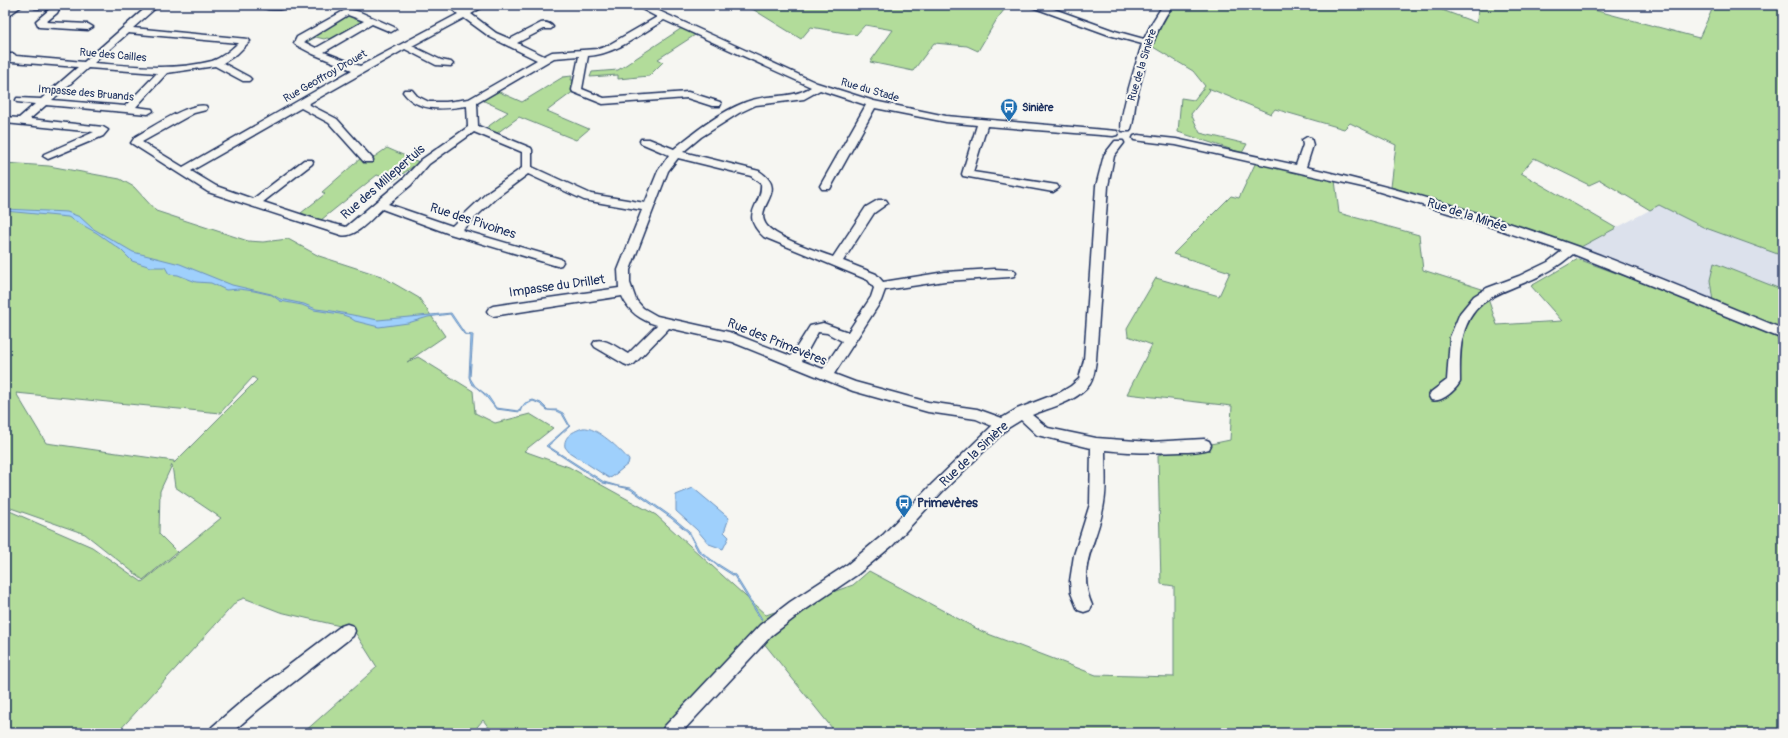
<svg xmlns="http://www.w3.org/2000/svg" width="1788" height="738" font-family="Pangolin,sans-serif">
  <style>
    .built { fill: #dce1ec }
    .green { fill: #b2dc9a; stroke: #66867c; fill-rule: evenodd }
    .water { fill: #9fd0fc; stroke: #6a90bd }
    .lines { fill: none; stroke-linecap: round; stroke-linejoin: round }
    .minor-casing { stroke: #1b2f5e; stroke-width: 3 }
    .minor { fill: #f6f6f2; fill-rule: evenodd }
    .labels { text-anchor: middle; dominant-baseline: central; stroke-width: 4; stroke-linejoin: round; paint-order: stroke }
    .far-street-label { font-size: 11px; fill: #1b2f5e; stroke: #f6f6f2 }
    .far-poi-label { font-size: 11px; font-weight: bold; fill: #1b2f5e; stroke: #f6f6f2; text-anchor: start }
    .street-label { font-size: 13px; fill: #1b2f5e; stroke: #f6f6f2 }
    .poi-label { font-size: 13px; font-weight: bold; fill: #1b2f5e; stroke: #f6f6f2; text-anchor: start }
  </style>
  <rect width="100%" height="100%" fill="#f6f6f2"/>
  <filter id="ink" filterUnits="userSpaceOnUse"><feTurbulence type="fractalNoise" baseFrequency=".025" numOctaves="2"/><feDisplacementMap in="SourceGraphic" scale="8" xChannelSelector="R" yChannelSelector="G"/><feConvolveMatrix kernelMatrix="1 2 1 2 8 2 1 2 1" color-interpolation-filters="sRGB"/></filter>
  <g filter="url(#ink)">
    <path class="built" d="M1659,205L1703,227L1783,256V290L1714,263V309L1578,259L1579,248Z"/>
    <path class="green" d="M746,5H1008L997,19L978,51L967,46L934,43L913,71L870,62L893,30L865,25L856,35L811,27L801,39Z
      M1158,5H1429L1477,23L1478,5H1575L1699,38L1711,12L1713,5H1783V256L1703,227L1659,205L1650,210L1600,180L1589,185L1534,158L1521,173L1616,228L1579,248L1523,228L1391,187L1396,145L1350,123L1344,129L1275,109L1271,114L1208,88L1210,90L1191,114L1200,133L1247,144L1242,153L1178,132L1181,98L1194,100L1205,86L1193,71L1153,47L1160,26L1170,10Z
      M351,14L365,20V23L334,40L327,38L324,39L316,37L307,42L310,44L308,45L301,43L346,15Z
      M682,28L695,35L658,59L663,62L649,76L618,79V75L590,77L592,72L618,70Z
      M572,76L571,80H576L574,91L547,111L589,129L576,140L519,117L497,133L486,128L508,112L482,100L497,91L522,102L563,77Z
      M387,148L419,162L393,181L377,175L321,220L301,213L325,194L322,192L361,158L367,162Z
      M1256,162L1335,180L1339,213L1419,235L1423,270L1485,290L1497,325L1562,321L1531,286L1578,259L1714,309L1710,280L1714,263L1783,290V733H836L763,642L663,733H493L483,720L472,733H303L377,667L353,629L280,612L244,598L237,601L117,733H5V509L92,547L142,582L221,518L175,487L172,465L160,491L159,534L177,552L143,580L85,534L5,506V163L49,166L120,179L134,187L156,211L248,241L263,242L288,239L319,256L381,276L419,298L445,336L407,362L418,357L473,391L475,413L495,423L530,414L553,428L524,451L569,467L656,515L766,615L853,585L869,571L983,632L1096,675L1174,677V586L1161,584L1158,455L1230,440L1232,406L1127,394L1152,345L1128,336L1127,328L1156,278L1219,296L1230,272L1173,254L1231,196L1239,198ZM253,377L257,380L174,463V461L46,443L16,393L220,413Z"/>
    <path class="water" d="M5,209L67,212L80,217L92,228L133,252L180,264L232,285L271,294L280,299L304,304L316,309L332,311L378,320L451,313L465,334L473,335L470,378L475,386L488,396L496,408L519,411L525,403L533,400L541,403L548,410H557L563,413L570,426L548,446L604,482L618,486L631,488L672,517L689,531L699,550L716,563L735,575L762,619L761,620L734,576L715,564L698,551L688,532L671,518L630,489L603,483L546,446L569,426L562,414L556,411L547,410L540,404L533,401L522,407L520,412L496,409L484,394L471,383L469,377L471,336L464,334C459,327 455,322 450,314L428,317L408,323L379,327L355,321L349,317L340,314L314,310L302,305L280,301L272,295L254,291L239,289L226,290L211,283L196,282L178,275L169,274L165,267H151L132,261L121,250L97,233L68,217L5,211Z
      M583,428C596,426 621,450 629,460L628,464L612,477L609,478L569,452L565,447C563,436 574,431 583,428Z
      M693,488L729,518L724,532L729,537L723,549L709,544L697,530L676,511V495Z"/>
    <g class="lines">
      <g class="minor-casing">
        <path id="minor" d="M12,5H23L5,18V11Z
          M30,5H58L60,7L57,13L46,22L88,24L93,27L88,30L39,27L36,21L50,9L35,8Z
          M149,5H159L133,28L248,39L250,41L237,54L223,63L249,77L251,79L249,81H243L215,66L167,73L136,107L152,109L153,111L148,114L46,105L30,119L103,127L108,130L103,136L48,159L43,156L44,154L94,132L5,123V117L19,118L35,104L17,102L16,100L17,98L41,99L78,67L12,62L7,59L8,54H14L16,56L84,62ZM128,33L238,43C231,50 221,58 212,61C173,71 134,66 94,63ZM88,68L157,73L125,106L52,100Z
          M258,5H287L288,6C282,11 264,10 258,5Z
          M447,5H458L465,10L474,5H486L471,14L496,33L510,39L541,23C545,22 550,23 553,27L551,29H544L517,43L544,56L552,52L598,49L605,47L657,17L634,5H646L817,83L874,101L946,116L1117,131L1118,133L1117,135L1113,136L987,126L973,172L1057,185L1059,188L1053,192L963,176L962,174L977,125L946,122L875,108L830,189H822L820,186L866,105L820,90L804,99L756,105L739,113L701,137L683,152L759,171C791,192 751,206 767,226C777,238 817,251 833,257L866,207L878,200H886L888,203L874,213L843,261L876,274L883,282L945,272L994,269L1014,270L1016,273L1014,276L1010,277L945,281L885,290L881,301L834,374L855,382L928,402L977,409L1002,418L1017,409L1061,392L1071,386L1079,379L1084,360L1096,186L1104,155L1115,141H1123L1124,143L1114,156L1108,186L1096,360C1095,367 1094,378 1090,384C1077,402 1051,407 1032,415L1048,428L1096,438L1150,442L1204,439L1209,441L1211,445L1209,449C1200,452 1190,452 1181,452C1155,453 1130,453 1105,450C1105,468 1107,486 1104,503C1099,540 1075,567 1092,605L1090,610L1084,612L1078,610L1071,593L1070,581L1074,555L1090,504L1091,448L1037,435L1021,420L1008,428L942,492L893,545L858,574L802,612L772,635L681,733H662L664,727L760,625L790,602L848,564L883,535L932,484L992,426L976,419L928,412L853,391L732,342L669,328L634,364L629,366L624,364L595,347L593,344L595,341C605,337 619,349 628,354L657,325C640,320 629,312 622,296L493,316L489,314L487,311L489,308L493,306L619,288L618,270L642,210L584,200L528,174L497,197L462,230L561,259L563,262L561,265L557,266L450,234L382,209C372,218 355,239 341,235L208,192L131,143L135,137C151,128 189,102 206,106L207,108L206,110L194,113L142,142L183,167L352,70L313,54L296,45L294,43L297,37L347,9L360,12L394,27L396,29L391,32L372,24L324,52L360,66L458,14ZM348,15L364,21L316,48L304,42ZM464,18L490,37L537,60L469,99L446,102H429L417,96L412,90H404L403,92C418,113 445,109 467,106L468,127L421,160L403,179L346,227L315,219L263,202L312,164L313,162L312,160H304L253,199L216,186L191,171L301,108L329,123L364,162H372L373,160L372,158L337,119L308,104L405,49L436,65L451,66L453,64L451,62L441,60L412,46ZM664,20L811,87C792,99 772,94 752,100C727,107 694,132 674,149L649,139H641L640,141L641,143L669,155L658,171L645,203L591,194L532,167V150L531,148L478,126L477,103L554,58L579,56L572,90L573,92L603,104L687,98L712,106H720L721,104L720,102L688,92L604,98L582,89L588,56C616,54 641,34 664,20ZM474,132L522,152V168L489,191L452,226L388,204L411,185L429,164ZM678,158L751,176L761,184C763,206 738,213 764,237L868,280L874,288L871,297L848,332L823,323L810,326L791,356L729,332L657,316L643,308L636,300L630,283V270L668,171ZM818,332L827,333L842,341L823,369L802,361Z
          M1030,5H1043L1115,31L1144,39L1153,21L1163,5H1173C1152,34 1144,67 1136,101C1134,110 1134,123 1130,131H1122C1117,121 1138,58 1142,44L1109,35L1032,7Z
          M1138,135L1176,139L1296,165L1303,145L1302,140L1307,137L1311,138L1313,145L1306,167C1400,189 1494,216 1584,249C1651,274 1717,302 1783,329V339L1573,254C1559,266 1544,275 1526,282C1496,295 1472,300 1463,336C1459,350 1460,368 1460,382C1455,391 1441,403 1431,400L1429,396L1431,392L1447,380L1450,337L1460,313L1474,296L1487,288L1519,276L1548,262L1562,251L1474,221L1367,188L1176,145L1134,140L1133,138L1134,136Z
          M347,624L353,626L355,631L353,636L259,709L231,733H210L212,727L247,697L341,626Z"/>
      </g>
      <use href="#minor" class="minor"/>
    </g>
  </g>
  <defs>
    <g id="bus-pin" transform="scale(0.9)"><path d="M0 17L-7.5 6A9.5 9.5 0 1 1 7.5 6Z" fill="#1f6fb2" stroke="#f6f6f2"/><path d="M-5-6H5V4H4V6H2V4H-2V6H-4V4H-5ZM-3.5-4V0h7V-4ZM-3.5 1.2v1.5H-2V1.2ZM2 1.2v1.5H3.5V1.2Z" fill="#fff"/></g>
  </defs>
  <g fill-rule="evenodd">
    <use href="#bus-pin" x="1009" y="107"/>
    <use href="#bus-pin" x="904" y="503"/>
  </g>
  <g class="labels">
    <g class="far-street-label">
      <text transform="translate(113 55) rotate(5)">Rue des Cailles</text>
      <text transform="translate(1142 65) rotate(-73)">Rue de la Sinière</text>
      <text transform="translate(325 76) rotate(-30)">Rue Geoffroy Drouet</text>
      <text transform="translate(870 90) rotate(16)">Rue du Stade</text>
      <text transform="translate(86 93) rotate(5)">Impasse des Bruands</text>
    </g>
    <g class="far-poi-label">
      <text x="1022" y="107">Sinière</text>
    </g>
    <g class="street-label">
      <text transform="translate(383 182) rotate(-41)">Rue des Millepertuis</text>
      <text transform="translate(1467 215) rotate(18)">Rue de la Minée</text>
      <text transform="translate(473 221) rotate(18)">Rue des Pivoines</text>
      <text transform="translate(557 286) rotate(-8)">Impasse du Drillet</text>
      <text transform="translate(777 342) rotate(22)">Rue des Primevères</text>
      <text transform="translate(974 454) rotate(-43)">Rue de la Sinière</text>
    </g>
    <g class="poi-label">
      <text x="917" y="503">Primevères</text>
    </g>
  </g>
  <rect width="1788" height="738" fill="none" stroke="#f6f6f2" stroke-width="20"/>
  <rect x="10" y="10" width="1768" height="718" fill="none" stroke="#1b2f5e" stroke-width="1.5" filter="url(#ink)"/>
</svg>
